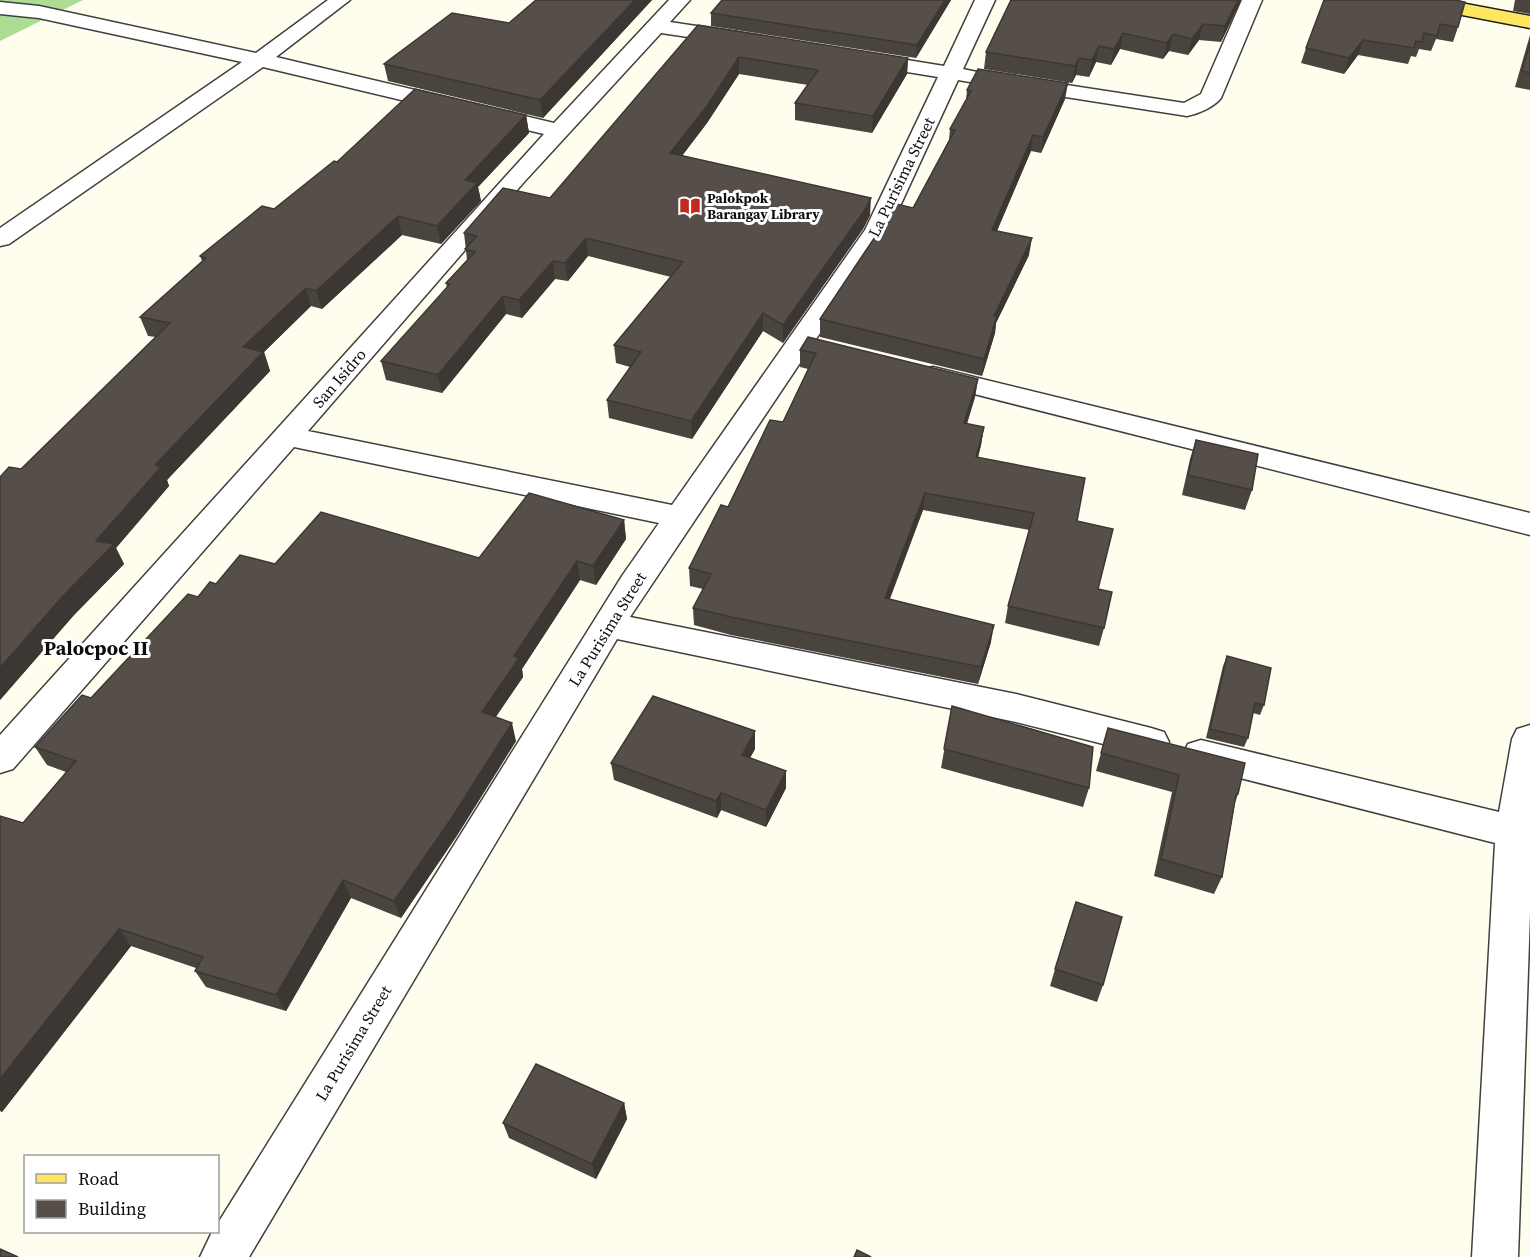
<svg xmlns="http://www.w3.org/2000/svg" width="1530" height="1257" font-family="'Source Serif 4',serif">
  <style>
    .forest { fill: #addc93 }
    .lines { fill: none; stroke-linecap: round; stroke-linejoin: round }
    .minor-casing { stroke: #404040; stroke-width: 3 }
    .major-casing { stroke: #1e1e1e; stroke-width: 3 }
    .minor { fill: #fff; fill-rule: evenodd }
    .major { fill: #fee75e; fill-rule: evenodd }
    .wall { fill: #4a443f }
    .shaded-wall { fill: #3c3733 }
    .building { fill: #564f49; stroke: #3c3733; stroke-width: 1.5 }
    .labels { text-anchor: middle; dominant-baseline: central; stroke-width: 6; stroke-linejoin: round; paint-order: stroke }
    .far-poi-label { font-size: 14px; font-weight: bold; fill: #0d0d0d; stroke: #fff; text-anchor: start }
    .street-label { font-size: 16px; fill: #0d0d0d; stroke: #fff }
    .quarter-label { font-size: 20px; font-weight: bold; fill: #0d0d0d; stroke: #fff }
  </style>
  <rect width="100%" height="100%" fill="#fffded"/>
  <path class="forest" d="M0,0H83L0,41Z"/>
  <g class="lines">
    <g class="minor-casing">
      <path id="minor" d="M328,0H350L276,57L554,123L669,0H690L670,22L736,32L743,34L746,38L743,42L736,44L661,33L524,182L308,431L672,505L865,230L938,77L864,65L857,63L854,59L857,55L864,53L944,66L975,0H995L963,69L977,72L980,76L977,80L970,82L958,80L889,230L630,617L1016,694L1151,728L1164,732L1169,742L1164,752L1151,756L1016,722L617,639L249,1257H200L212,1232H218V1223L622,576L659,523L294,447L13,769L0,773V735L544,134L263,67L9,244L0,246V228L242,62L39,18L0,14V2L39,6L256,53Z
        M1242,0H1262L1221,98C1214,107 1198,114 1187,116L1021,90L1014,88L1010,84L1014,80L1021,78L1184,103L1201,94Z
        M933,367L1530,513V535L923,381L919,375L923,369Z
        M1530,725V913L1518,1257H1472L1495,843L1201,768L1188,764L1183,754L1188,744L1201,740L1499,812L1512,739L1517,729Z"/>
    </g>
    <g class="major-casing">
      <path id="major" d="M1405,0H1445L1530,16V28L1415,6L1408,4Z"/>
    </g>
    <use href="#minor" class="minor"/>
    <use href="#major" class="major"/>
  </g>
  <path class="wall" d="M536,0H652L543,118L388,81L384,64L509,23Z
    M951,0L916,58L711,26V13Z
    M1241,0L1221,42L1199,40L1188,55L1169,51L1163,59L1120,49L1111,65L1096,62L1089,77L1076,75L1072,83L984,69L986,52Z
    M1324,0L1458,27L1453,42L1436,39L1431,51L1419,49L1416,57L1411,56L1408,64L1358,55L1344,74L1301,63L1306,48Z
    M1515,0H1530V14L1513,11Z
    M698,25L908,58L907,74L872,133L795,120V103L808,85L739,74L707,123L682,156L870,215L863,229L783,343L763,331L692,439L609,418L607,400L630,367L616,363L614,345L671,277L588,256L568,281L555,279L522,318L506,314L442,393L386,380L381,361L447,288L446,283L467,260L464,233L550,198Z
    M1530,35V90L1515,87Z
    M967,90L1065,99L1041,153L1031,151L997,231L1029,255L996,323L995,333L982,376L820,337V319L913,208L949,140L950,129L966,100Z
    M526,115L529,133L478,187L481,201L441,244L402,235L322,309L311,306L264,352L270,371L167,480L169,486L116,548L124,564L74,615L0,700V477L21,469L156,337L148,336L140,317L202,261L200,256L274,209L337,162Z
    M800,350L978,379L975,397L967,424L984,427L981,445L978,458L1077,521L1098,589L1104,628L1099,646L1005,623L1008,606L1029,530L923,510L890,599L991,642L978,684L731,635L694,625L693,608L703,589L690,586L689,568L783,422L808,369L800,367Z
    M1196,440L1252,490L1245,510L1182,495L1190,459Z
    M624,520L626,539L596,585L580,580L522,669L523,677L496,717L516,741L456,837L401,918L351,898L286,1011L206,987L195,971L196,968L131,946L2,1112L0,1111V816L23,823L66,772L47,765L35,747L91,698L198,597L216,584L275,564L479,558Z
    M1227,656L1264,705L1260,715L1253,713L1248,738L1244,747L1206,738L1223,666Z
    M952,706L1089,788L1083,807L941,768Z
    M1108,728L1238,794L1235,803L1222,877L1214,894L1154,876L1172,792L1096,771Z
    M755,749L750,758L786,788L766,827L721,810L717,818L614,780L611,763Z
    M1070,919L1103,985L1097,1002L1050,986Z
    M624,1103L627,1119L596,1179L509,1138L503,1123Z"/>
  <path class="shaded-wall" d="M635,0H652L543,118L540,100Z
    M945,0H951L916,58L917,45Z
    M1238,0H1241L1221,42L1225,26Z
    M1203,24L1199,40L1188,55L1192,39Z
    M1123,33L1120,49L1111,65L1114,49Z
    M1173,34L1169,51L1163,59L1167,43Z
    M1363,40L1358,55L1344,74L1349,58Z
    M1099,46L1096,62L1089,77L1092,60Z
    M739,57V74L707,123L671,170L670,153Z
    M908,58L907,74L872,133L873,116Z
    M1079,58L1076,75L1072,83L1075,66Z
    M1068,83L1065,99L1041,153L1043,137Z
    M526,115L529,133L478,187L481,201L441,244L437,226L465,180Z
    M1033,135L1031,151L990,247L992,230Z
    M871,198L870,215L863,229L783,343V325Z
    M398,216L402,235L322,309L316,291Z
    M586,238L588,256L568,281L565,263Z
    M1032,238L1029,255L996,323L995,333L982,376L984,359L994,316Z
    M553,261L555,279L522,318L519,300Z
    M306,288L311,306L264,352L270,371L167,480L169,486L116,548L124,564L74,615L0,700V668L96,541L155,465L243,347Z
    M503,296L506,314L442,393L438,375Z
    M763,313V331L692,439L691,421Z
    M978,379L975,397L961,441L964,423Z
    M984,427L981,445L973,475L976,457Z
    M925,493L923,510L883,615L885,598Z
    M624,520L626,539L596,585L593,566Z
    M577,561L580,580L522,669L523,677L486,730L482,712L514,656Z
    M994,625L991,642L978,684L981,667Z
    M512,723L516,741L456,837L401,918L394,901Z
    M755,731V749L742,772V755Z
    M786,771V788L766,827V810Z
    M721,793V810L717,818L716,801Z
    M343,880L351,898L286,1011L276,995Z
    M119,929L131,946L2,1112L0,1110V1079Z
    M624,1103L627,1119L596,1179L592,1164Z"/>
  <path class="building" d="M536,0H635L540,100L384,64L452,13L509,23Z
    M722,0H945L917,45L711,13Z
    M1011,0H1238L1225,26L1203,24L1192,39L1173,34L1167,43L1123,33L1114,49L1099,46L1092,60L1079,58L1075,66L986,52Z
    M1324,0H1455L1465,2L1458,27L1440,24L1437,36L1424,33L1422,42L1416,41L1414,48L1363,40L1349,58L1306,48Z
    M698,25L908,58L873,116L795,103L818,70L739,57L707,106L670,153L871,198L864,211L783,325L763,313L691,421L607,400L641,352L614,345L683,262L586,238L565,263L553,261L519,300L503,296L438,375L381,361L450,284L446,283L475,252L465,249L477,236L464,233L503,188L550,198Z
    M1530,42V73L1522,71Z
    M978,69L1068,83L1043,137L1033,135L992,230L1032,238L994,316H997L984,359L820,319L897,204L913,208L955,130L950,129L971,91L967,90Z
    M415,89L526,115L465,180L477,183L437,226L398,216L316,291L306,288L243,347L263,352L155,465L161,467L96,541L114,544L63,596L0,668V477L9,467L21,469L170,323L140,317L206,258L200,256L262,206L274,209L334,161L337,162Z
    M808,337L978,379L964,423L984,427L976,457L1085,478L1077,521L1113,529L1098,589L1112,592L1104,628L1008,606L1034,513L925,493L885,598L994,625L981,667L731,617L693,608L711,574L689,568L721,505L728,507L770,420L783,422L816,353L800,350Z
    M1196,440L1258,454L1252,490L1188,475Z
    M529,493L624,520L593,566L577,561L514,656L519,658L482,712L512,723L451,819L394,901L343,880L276,995L195,971L203,957L119,929L0,1079V816L23,823L76,761L35,747L82,695L91,698L188,594L198,597L210,582L216,584L240,555L275,564L321,512L479,558Z
    M1227,656L1271,668L1264,705L1255,703L1248,738L1210,729Z
    M653,696L755,731L742,755L786,771L766,810L721,793L716,801L611,763Z
    M952,706L1093,747L1089,788L944,749Z
    M1108,728L1245,763L1238,794H1236L1222,877L1161,859L1179,775L1101,753Z
    M1076,902L1122,917L1103,985L1055,969Z
    M536,1064L624,1103L592,1164L503,1123Z
    M0,1249L18,1257H0Z
    M857,1250L871,1257H854Z"/>
  <defs>
    <g id="library-bare" transform="scale(1.62)"><path d="M-6-4Q-3-5.5-.7-3.5V5Q-3 3-6 4ZM6-4Q3-5.5 .7-3.5V5Q3 3 6 4Z" fill="#c3281f" stroke="#fff" stroke-width="2.5" paint-order="stroke"/></g>
  </defs>
  <g fill-rule="evenodd">
    <use href="#library-bare" x="690" y="206"/>
  </g>
  <g class="labels">
    <g class="far-poi-label">
      <text x="707" y="198">Palokpok<tspan x="707" dy="16">Barangay Library</tspan></text>
    </g>
    <g class="street-label">
      <text transform="translate(901 177) rotate(-64)">La Purisima Street</text>
      <text transform="translate(339 378) rotate(-49)">San Isidro</text>
      <text transform="translate(607 629) rotate(-58)">La Purisima Street</text>
      <text transform="translate(353 1043) rotate(-59)">La Purisima Street</text>
    </g>
    <g class="quarter-label">
      <text x="96" y="648">Palocpoc II</text>
    </g>
  </g>
  <rect x="24" y="1155" width="195" height="78" fill="#ffffff" stroke="#9e9e9e" stroke-width="1.5"/>
  <rect x="36" y="1174" width="30" height="9" fill="#fee75e" stroke="#9e9e9e" stroke-width="1.5"/>
  <text x="78" y="1185" font-size="18" fill="#0d0d0d">Road</text>
  <rect x="36" y="1200" width="30" height="18" fill="#564f49" stroke="#9e9e9e" stroke-width="1.5"/>
  <text x="78" y="1215" font-size="18" fill="#0d0d0d">Building</text>
</svg>
